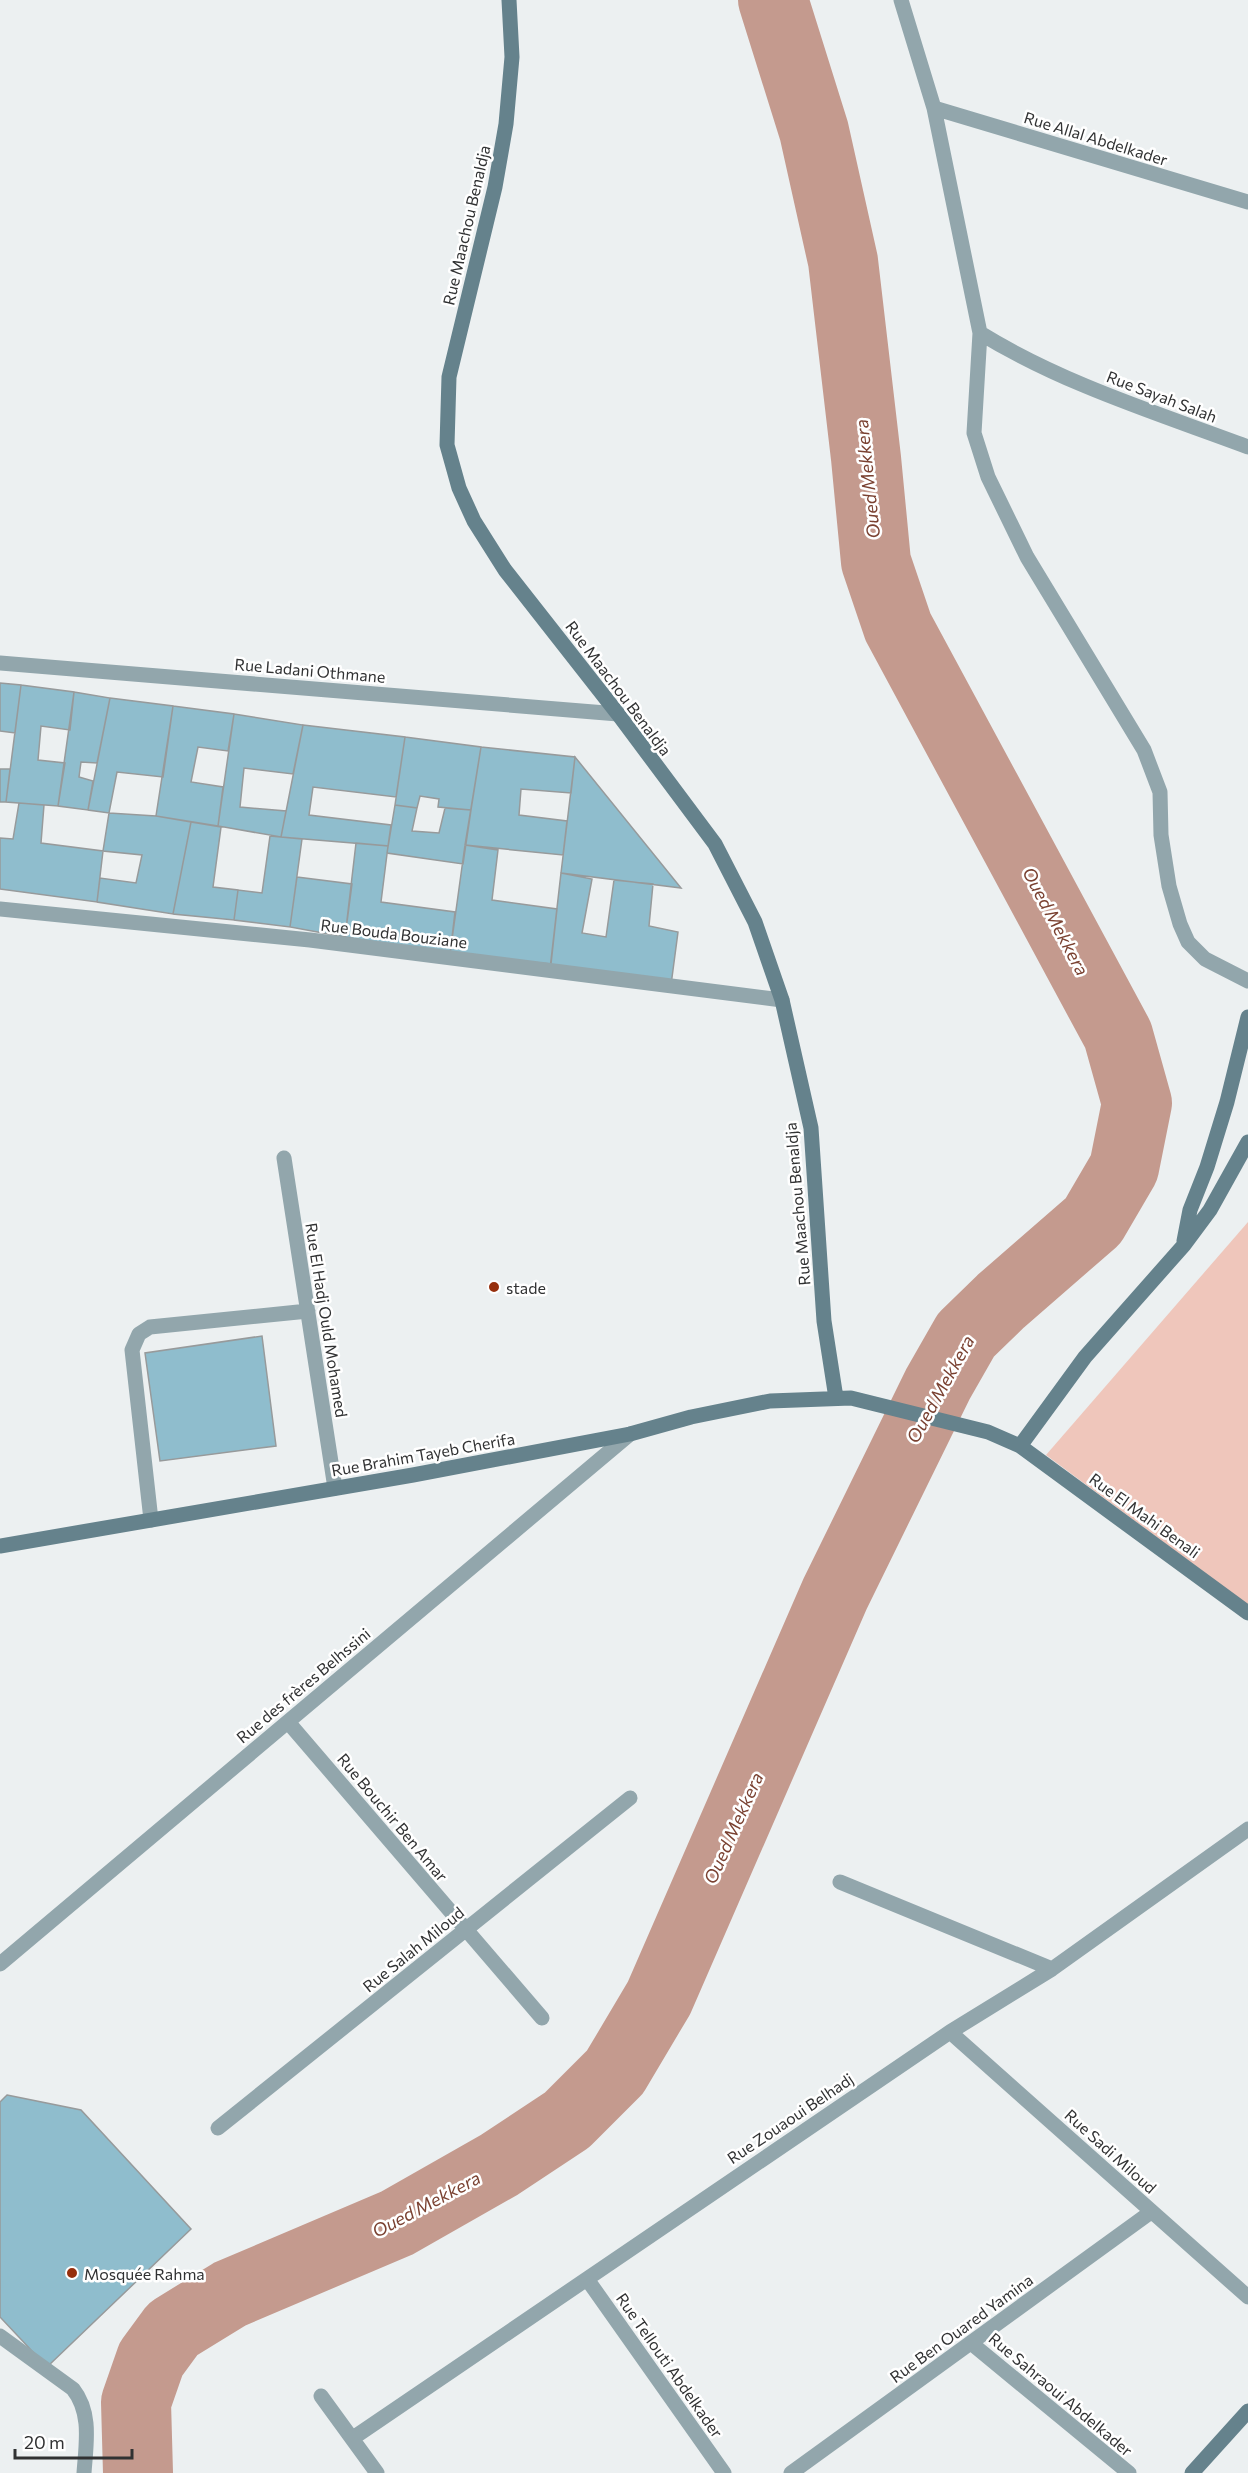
<svg xmlns="http://www.w3.org/2000/svg" width="1248" height="2473" font-family="Commissioner,sans-serif">
  <style>
    .green { fill: #efc6bb }
    .lines { fill: none; stroke-linecap: round; stroke-linejoin: round }
    .river { stroke: #c49a8e; stroke-width: 70 }
    .building { fill: #8fbdcd; stroke: #979a9b; stroke-width: 1.5 }
    .street { stroke: #92a6ac; stroke-width: 15 }
    .secondary { stroke: #65828c; stroke-width: 15 }
    .poi-dot { fill: #962f0d; stroke: #fff; stroke-width: 2 }
    .labels { text-anchor: middle; dominant-baseline: central; stroke-width: 5; stroke-linejoin: round; paint-order: stroke }
    .street-label { font-size: 16px; fill: #313233; stroke: #fff }
    .poi-label { font-size: 16px; fill: #313233; stroke: #fff; text-anchor: start }
    .water-label { font-size: 18px; font-style: italic; fill: #7a4131; stroke: #fff }
  </style>
  <rect width="100%" height="100%" fill="#ecf0f1"/>
  <path class="green" d="M1248,1222V1605L1046,1455Z"/>
  <g class="lines">
    <path class="river" d="M138,2473L136,2402L151,2359L173,2329L230,2294L397,2223L499,2165L567,2120L615,2072L659,1998L835,1594L938,1384L966,1335L1001,1301L1093,1221L1124,1168L1137,1103L1118,1035L898,627L876,562L866,458L843,261L814,131L773,0"/>
  </g>
  <path class="building" d="M0,683L21,685L15,733L0,731Z
    M21,685L74,692L70,730L41,726L38,760L65,763L58,806L6,802Z
    M74,692L110,698L97,763L81,762L79,777L93,781L88,810L58,806Z
    M110,698L173,706L163,777L117,772L109,813L88,810Z
    M173,706L234,714L228,751L198,747L191,782L223,787L218,826L156,816Z
    M234,714L303,725L293,774L244,768L240,807L286,811L281,837L218,826Z
    M303,725L405,737L396,797L313,787L309,815L391,825L388,846L281,837Z
    M405,737L481,747L471,810L438,807L439,799L420,796L417,808L395,805Z
    M481,747L575,757L571,793L521,789L519,815L567,821L563,855L465,845Z
    M575,757L681,888L561,873Z
    M0,769H10L6,802H0Z
    M19,803L44,805L41,843L103,851L97,902L0,889V838L13,839Z
    M395,805L417,808L412,831L439,833L445,808L471,810L463,864L387,853Z
    M109,813L156,816L191,822L173,914L97,902L100,878L136,883L142,855L103,851Z
    M191,822L221,827L213,887L238,890L234,920L173,914Z
    M270,836L302,839L290,927L234,920L238,890L262,893Z
    M356,843L388,846L381,902L455,912L450,954L345,937Z
    M465,845L498,850L492,900L557,909L551,964L450,954Z
    M561,873L592,879L582,933L606,937L614,880L653,884L649,926L678,932L671,985L550,969Z
    M297,877L352,884L345,937L290,927Z
    M262,1336L276,1446L160,1461L145,1353Z
    M7,2095L81,2110L191,2229L47,2367L0,2317V2102Z"/>
  <g class="lines">
    <path class="street" d="M901,0L934,108L980,333C1063,384 1157,413 1248,447
      M934,108L1248,202
      M980,333L974,433L988,477L1027,557L1144,750L1160,792L1161,835L1169,886L1180,924L1188,942L1205,959L1248,981
      M0,663L618,714
      M0,909L310,940L782,1000
      M284,1158L335,1488
      M151,1520L132,1350L139,1334L150,1327L308,1311
      M288,1722L542,2018
      M840,1882L1052,1969
      M0,1964L630,1434
      M950,2032L1248,2297
      M218,2128L630,1798
      M587,2279L724,2473
      M0,2336L73,2389C92,2413 86,2444 84,2473
      M971,2343L1129,2473
      M321,2396L377,2473
      M353,2438L950,2032L1052,1969L1248,1829
      M791,2473L1151,2212"/>
    <path class="secondary" d="M509,0L512,57L506,124L495,187L449,377L447,445L459,488L474,521L505,570L618,714L715,844L755,922L782,1000L811,1128L824,1321L836,1398
      M1184,1241L1190,1210L1207,1167L1227,1102L1248,1017
      M1020,1446L1085,1357L1184,1245L1210,1210L1248,1142
      M0,1546L413,1475L630,1434L691,1417L770,1401L851,1398L988,1432L1020,1446L1248,1613
      M1192,2473L1248,2411"/>
  </g>
  <g class="poi-dot">
    <circle cx="494" cy="1287" r="6"/>
    <circle cx="72" cy="2273" r="6"/>
  </g>
  <g class="labels">
    <g class="street-label">
      <text transform="translate(1096 138) rotate(17)">Rue Allal Abdelkader</text>
      <text transform="translate(466 225) rotate(-77)">Rue Maachou Benaldja</text>
      <text transform="translate(1162 396) rotate(21)">Rue Sayah Salah</text>
      <text transform="translate(310 670) rotate(5)">Rue Ladani Othmane</text>
      <text transform="translate(619 688) rotate(53)">Rue Maachou Benaldja</text>
      <text transform="translate(394 933) rotate(7)">Rue Bouda Bouziane</text>
      <text transform="translate(797 1204) rotate(-95)">Rue Maachou Benaldja</text>
      <text transform="translate(327 1320) rotate(81)">Rue El Hadj Ould Mohamed</text>
      <text transform="translate(423 1454) rotate(-10)">Rue Brahim Tayeb Cherifa</text>
      <text transform="translate(1145 1515) rotate(36)">Rue El Mahi Benali</text>
      <text transform="translate(303 1685) rotate(-40)">Rue des frères Belhssini</text>
      <text transform="translate(393 1817) rotate(50)">Rue Bouchir Ben Amar</text>
      <text transform="translate(413 1949) rotate(-39)">Rue Salah Miloud</text>
      <text transform="translate(790 2118) rotate(-34)">Rue Zouaoui Belhadj</text>
      <text transform="translate(1111 2151) rotate(42)">Rue Sadi Miloud</text>
      <text transform="translate(961 2328) rotate(-36)">Rue Ben Ouared Yamina</text>
      <text transform="translate(670 2365) rotate(55)">Rue Tellouti Abdelkader</text>
      <text transform="translate(1061 2394) rotate(40)">Rue Sahraoui Abdelkader</text>
    </g>
    <g class="poi-label">
      <text x="506" y="1287">stade</text>
      <text x="84" y="2273">Mosquée Rahma</text>
    </g>
    <g class="water-label">
      <text transform="translate(867 479) rotate(-96)">Oued Mekkera</text>
      <text transform="translate(1056 921) rotate(62)">Oued Mekkera</text>
      <text transform="translate(940 1389) rotate(-61)">Oued Mekkera</text>
      <text transform="translate(733 1828) rotate(-66)">Oued Mekkera</text>
      <text transform="translate(426 2204) rotate(-28)">Oued Mekkera</text>
    </g>
  </g>
  <path d="M15 2449v9h117v-9" fill="none" stroke="#313233" stroke-width="3"/>
  <text x="24" y="2449" font-size="18" fill="#313233" stroke="#ffffff" stroke-width="4.5" paint-order="stroke">20 m</text>
</svg>
